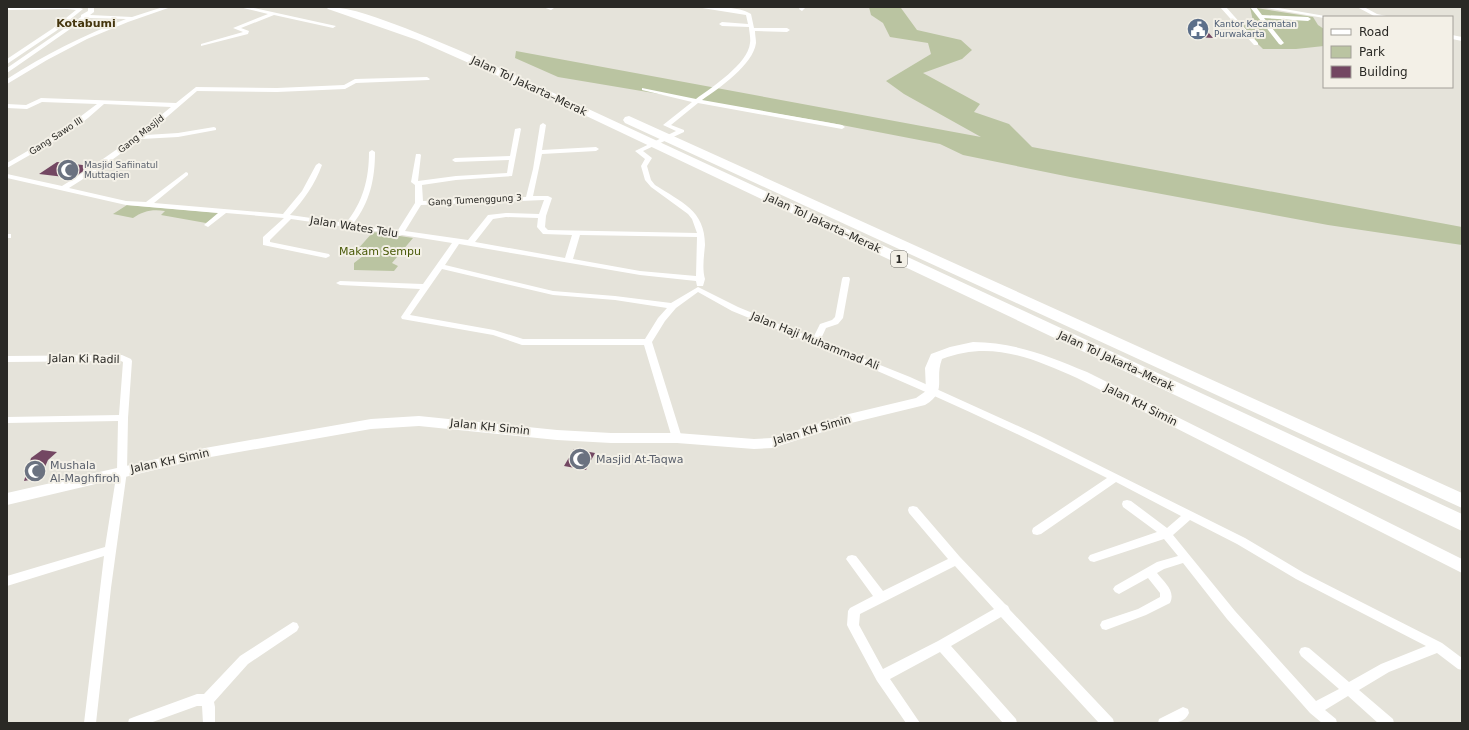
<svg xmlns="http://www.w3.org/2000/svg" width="1469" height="730" font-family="'DejaVu Sans',sans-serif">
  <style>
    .green { fill: #bac4a1 }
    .building { fill: #734762 }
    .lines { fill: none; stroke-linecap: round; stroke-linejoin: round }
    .street { fill: #fff; fill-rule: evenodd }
    .secondary { fill: #fff; fill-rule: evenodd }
    .highway { fill: #fff; fill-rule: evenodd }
    .labels { text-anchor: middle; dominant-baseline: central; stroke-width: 4; stroke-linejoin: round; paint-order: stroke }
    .far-service-label { font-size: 9px; fill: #4e5e75; stroke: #f3f0e7; text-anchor: start }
    .far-street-label { font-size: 9px; fill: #2a2925; stroke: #f3f0e7 }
    .far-worship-label { font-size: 9px; fill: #5b616d; stroke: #f3f0e7; text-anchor: start }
    .shield { fill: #f3f0e7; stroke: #66655f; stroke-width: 1 }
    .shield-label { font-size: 10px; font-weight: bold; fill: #2a2925 }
    .far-quarter-label { font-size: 11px; font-weight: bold; fill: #45360e; stroke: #f3f0e7 }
    .street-label { font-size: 11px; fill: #2a2925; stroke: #f3f0e7 }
    .park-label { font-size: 11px; fill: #4a5a09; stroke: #f3f0e7 }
    .worship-label { font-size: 11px; fill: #5b616d; stroke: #f3f0e7; text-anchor: start }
  </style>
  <rect width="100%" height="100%" fill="#e5e3da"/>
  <path class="green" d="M869,7L901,8L917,30L961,40L972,50L962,59L923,73L980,104L974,112L1009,124L1032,147L1462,227V245L1328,225L1070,177L963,155L940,144L826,122L558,77L515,58L516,51L981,137L904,94L886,81L931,54L928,43L890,37L883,23L871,15Z
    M1250,7L1313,17L1318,25L1324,29V46L1296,49H1263L1241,27L1253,21Z
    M127,205L220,213L206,223L161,215L165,211C152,209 143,211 133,218L113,214Z
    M373,232L413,238L392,263L398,266L394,271L354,270V263L363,256L357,250Z"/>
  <path class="building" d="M1188,25L1203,26L1213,38L1196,37Z
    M57,162L91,166L73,178L39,174Z
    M574,449L595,453L586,470L564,466Z
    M42,450L57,452L48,460L40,478L24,481L31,458Z"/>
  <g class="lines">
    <path class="street" d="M7,7H77L83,9L56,31L7,64V59L52,29L76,10L67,9L7,10Z
      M88,7H94V12L90,15L132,17L163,7H171L128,22L87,39L47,60L7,84V79C44,55 84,35 126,19L86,18L7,73V68L81,17V15L88,11Z
      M239,7H249L336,26L333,28L274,15L241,28L249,31L248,34L201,46V44L243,32L233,28L268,14Z
      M543,7H553L554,8L551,10Z
      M696,7C710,7 740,6 751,14L754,28H787L790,30L787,32L755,31C755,35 756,39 756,43C753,65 719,88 702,100L842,125L845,127L842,129L698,103L671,125L684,130V132L643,151L652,158L647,166L651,180L655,185C681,202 705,210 705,245C704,256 702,269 705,279L703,286H697L696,281L640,275L459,244L445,265L553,291L615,296L671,303L698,287L738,307L813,338L820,324L832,320L835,317L842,279L843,277H849L850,279L843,318L838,324L826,328L820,341L910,377L1040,436L1245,538L1304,573L1442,643L1462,658V670L1458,669L1437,653L1389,672L1359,690L1393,719L1394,723H1378L1348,696L1325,710L1336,719L1337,723H1322L1310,713L1227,619L1183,563L1164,569L1157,573C1164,582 1176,591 1170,603L1146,615L1106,630L1102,629L1100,625L1102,621L1138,609L1160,597V593L1148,578L1119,594L1115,592L1113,589L1115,586L1157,562L1178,556L1164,539L1094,562L1090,561L1088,558L1090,555L1157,532L1123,507L1122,504L1123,501L1127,500L1131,501L1167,528L1181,516L1116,482L1041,534L1037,535L1033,534L1032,531L1033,528L1107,478C1012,430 915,386 816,345H812L811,343L732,311L698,292L676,308L665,321L652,342L682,438L680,440H674L672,438L644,345H522L493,335L402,319L401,317L420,289L340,285L336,283L340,281L423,284L452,243L402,235L399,236L395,234L291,219L270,240V242L329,254L330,256L326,258L263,245V237L284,218L226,213L208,227L204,225L218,213L126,205L7,178V174L62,186C101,162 136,136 171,107L104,104L88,118L65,135L7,168V163L60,132L97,104L42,102L27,109L7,108V104L26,105L41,98L176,103L196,87L277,88L344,85L355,79L427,77L430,79L429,80L356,83L345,89L277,92L197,91L146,135L178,133L214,127L216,128V130L178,137L141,139L102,167L69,188L126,201L146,202L186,172L188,173V175L154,203L283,214L302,191L316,165L319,163L322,165C315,184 304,200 290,215L346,223C363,202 369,179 369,152L372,150L375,152C375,179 370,202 353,224L398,230L415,203V185L411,182L416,154H420L421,155L418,181L456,176L507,173L509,160L455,162L452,160L455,158L510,156L515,129L520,128L521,129L512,176L456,180L422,185L423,201L526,197L533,169L540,125L543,123L546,125L542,150L596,147L599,149L596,151L542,154L533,196H548L552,198L546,216L545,227L548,230L697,233L692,219L688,214L651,187L645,180L641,166L645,159L635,151L676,131L663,125L692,102L642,90V88L696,99C712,87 748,64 750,43C751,38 749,32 749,27L722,26L719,24L722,22L748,24L746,15ZM544,200L539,214L506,213L488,215L468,240L405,231L421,205ZM506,217L538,218L537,227L543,234L572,235L565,258L475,242L493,219ZM580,235L697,237L696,276L640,271L573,259ZM442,269L553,295L615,300L667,308L658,318L645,339H523L494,330L410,315ZM1190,520L1237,544L1296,579L1426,646L1381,664L1349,682L1309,648L1305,647L1301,648L1299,652L1301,656L1339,689L1316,701L1235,611L1173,535Z
      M800,7H806L802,11L799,9Z
      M1220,7H1226L1258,43V45H1254Z
      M1250,7H1256L1262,15L1308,17L1311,19L1308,21L1264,18L1284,43L1281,45L1279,44Z
      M1260,7H1273L1331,17L1324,18Z
      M1357,7H1364L1377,14L1391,17L1374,16Z
      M1452,35L1462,37V41L1452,39Z
      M7,234H11V238H7Z
      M122,355L131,359L132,361L128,418L127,471L111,588L96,723H84L104,556L7,586V576L105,547L117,471L118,421L7,423V417L119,415L123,362L121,361L7,362V356Z
      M913,506L917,507L960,557L1005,604L1008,606L1010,610L1113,719L1114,723H1099L1001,617L951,646L1016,719L1017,723H1003L940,652L890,679L920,723H906L877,681L849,629L847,625L848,611L850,608L873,596L846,559L848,556L852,555L856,556L883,591L948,559L909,513L908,510L909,507ZM955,566L994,609L938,641L883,669L859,625L860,614Z
      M293,622L297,623L299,627L297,631L248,664L214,702L215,707V723H203L202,706H197L150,723H128L129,719L134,717L197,694H204L240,656Z
      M1183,707L1188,709L1189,713C1184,725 1169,723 1158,723L1159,719Z"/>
    <path class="secondary" d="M973,342C1013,342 1049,356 1087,372L1462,559V573L1077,378C1032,358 991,340 942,359C934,380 948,391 925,405L851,423L772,448L754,449L677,443H611L557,440L419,426L371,429L205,458L7,505V493L205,448L371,419L419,416L557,430L611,433H677L754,439L772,438L849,414L916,398L926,391L925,368L931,354L950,347Z"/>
    <path class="highway" d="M326,7C353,7 380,19 405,28C461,50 515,75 569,100L1462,514V531L561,104L417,40L328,9Z
      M629,116L1462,493V508L625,123L623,120L625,117Z"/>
  </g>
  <defs>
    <g id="civic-disc" transform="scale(1.15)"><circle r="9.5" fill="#5c6f8a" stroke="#f3f0e7"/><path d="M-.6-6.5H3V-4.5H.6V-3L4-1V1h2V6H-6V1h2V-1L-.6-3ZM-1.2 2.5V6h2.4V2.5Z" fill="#fff"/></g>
    <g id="mosque-disc" transform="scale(1.15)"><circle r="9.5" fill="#6b7280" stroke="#f3f0e7"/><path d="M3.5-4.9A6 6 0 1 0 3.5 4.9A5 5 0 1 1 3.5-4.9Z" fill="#fff"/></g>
  </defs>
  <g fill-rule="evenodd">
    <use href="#civic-disc" x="1198" y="29"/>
    <use href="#mosque-disc" x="68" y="170"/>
    <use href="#mosque-disc" x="580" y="459"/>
    <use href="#mosque-disc" x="35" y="471"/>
  </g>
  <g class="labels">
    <g class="far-service-label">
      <text x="1214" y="24">Kantor Kecamatan<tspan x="1214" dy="10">Purwakarta</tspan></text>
    </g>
    <g class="far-street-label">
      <text transform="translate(141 134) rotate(-38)">Gang Masjid</text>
      <text transform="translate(56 136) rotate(-33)">Gang Sawo III</text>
      <text transform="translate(475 200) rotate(-3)">Gang Tumenggung 3</text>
    </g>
    <g class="far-worship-label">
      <text x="84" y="165">Masjid Safiinatul<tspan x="84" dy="10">Muttaqien</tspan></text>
    </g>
    <rect class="shield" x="891" y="251" width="16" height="16" rx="3"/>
    <g class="shield-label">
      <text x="899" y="259">1</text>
    </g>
    <g class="far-quarter-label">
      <text x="86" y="23">Kotabumi</text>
    </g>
    <g class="street-label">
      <text transform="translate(529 86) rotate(25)">Jalan Tol Jakarta–Merak</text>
      <text transform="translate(823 223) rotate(25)">Jalan Tol Jakarta–Merak</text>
      <text transform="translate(354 227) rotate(9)">Jalan Wates Telu</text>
      <text transform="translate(815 341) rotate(22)">Jalan Haji Muhammad Ali</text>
      <text transform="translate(84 359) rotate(1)">Jalan Ki Radil</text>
      <text transform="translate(1116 361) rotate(25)">Jalan Tol Jakarta–Merak</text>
      <text transform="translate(1141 405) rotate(27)">Jalan KH Simin</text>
      <text transform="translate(490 427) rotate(6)">Jalan KH Simin</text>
      <text transform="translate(812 430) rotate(-16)">Jalan KH Simin</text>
      <text transform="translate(170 461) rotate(-12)">Jalan KH Simin</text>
    </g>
    <g class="park-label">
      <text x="380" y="251">Makam Sempu</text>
    </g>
    <g class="worship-label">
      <text x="596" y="459">Masjid At-Taqwa</text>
      <text x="50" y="465">Mushala<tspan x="50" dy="13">Al-Maghfiroh</tspan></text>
    </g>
  </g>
  <rect width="1469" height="730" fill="none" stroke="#2a2925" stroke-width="16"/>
  <rect x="1323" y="16" width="130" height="72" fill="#f3f0e7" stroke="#a3a099"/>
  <rect x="1331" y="29" width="20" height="6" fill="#ffffff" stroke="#a3a099"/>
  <text x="1359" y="36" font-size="12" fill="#2a2925">Road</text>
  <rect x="1331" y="46" width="20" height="12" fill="#bac4a1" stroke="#a3a099"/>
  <text x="1359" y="56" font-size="12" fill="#2a2925">Park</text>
  <rect x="1331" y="66" width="20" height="12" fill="#734762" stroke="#a3a099"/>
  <text x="1359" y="76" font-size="12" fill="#2a2925">Building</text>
</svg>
